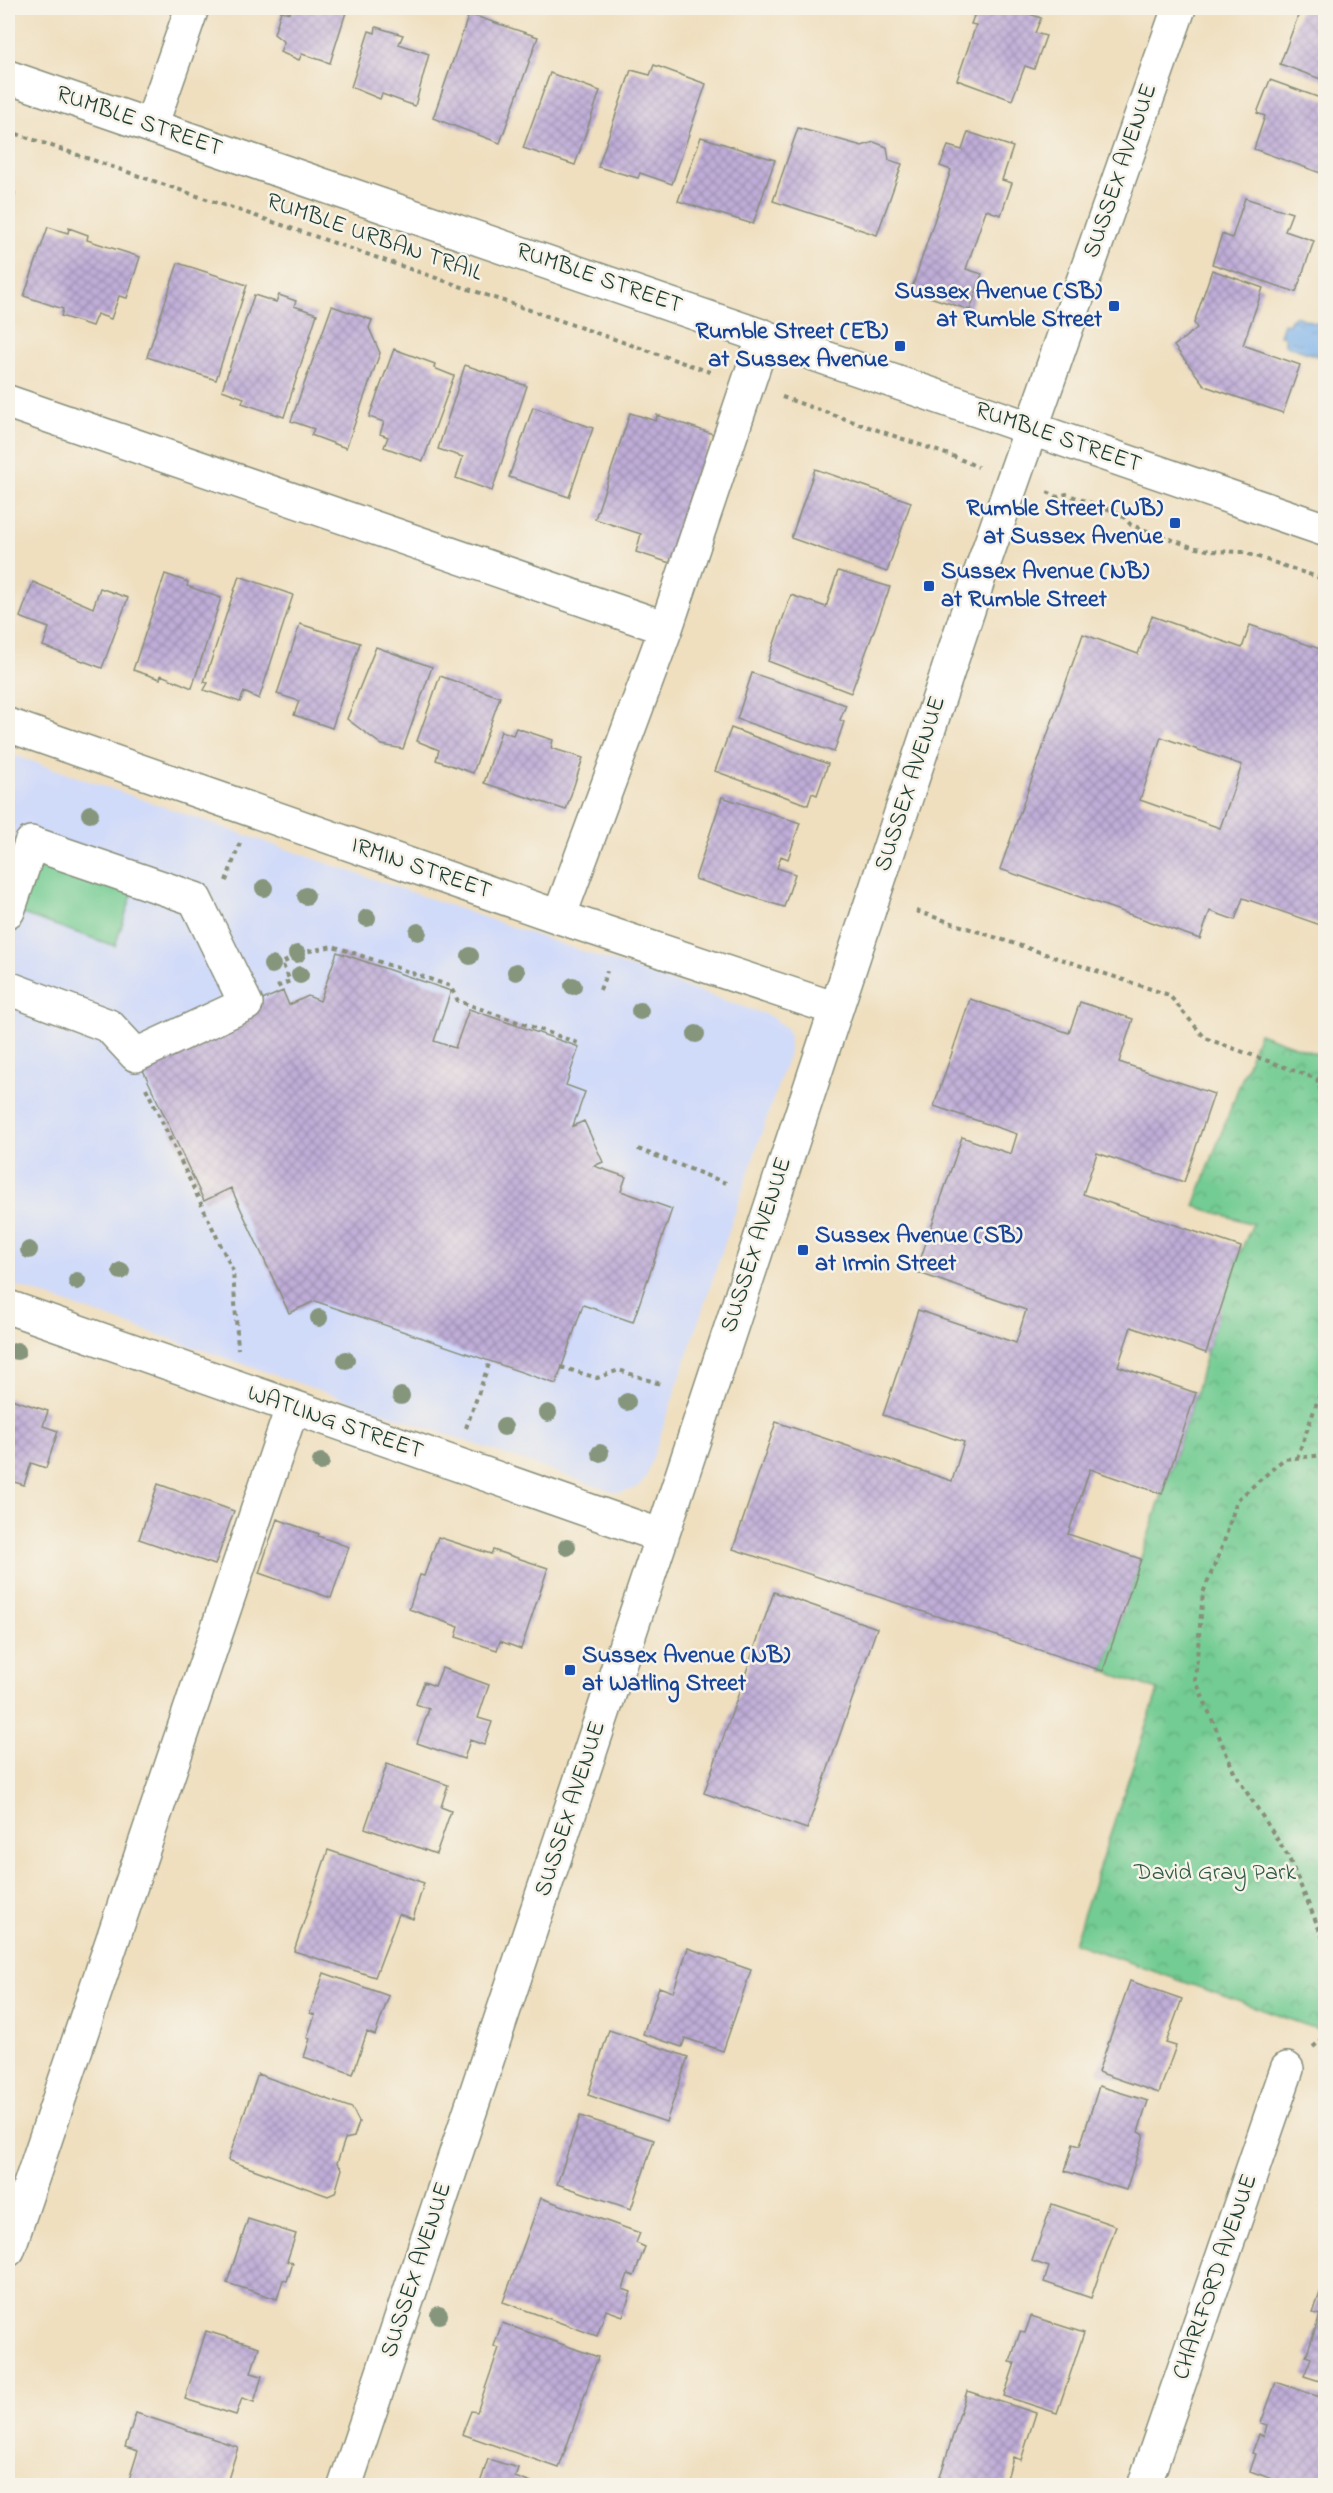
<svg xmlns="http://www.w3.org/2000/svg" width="1333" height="2493" font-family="'Indie Flower',sans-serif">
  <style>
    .built { fill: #d0daf9 }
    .park { fill: url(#park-crowns); stroke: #498464; stroke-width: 1.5 }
    .garden { fill: #73cc93; stroke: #498464; stroke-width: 1.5 }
    .water { fill: url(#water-ripples); stroke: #4e7890; stroke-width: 1.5 }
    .building { fill: url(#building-cross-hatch); fill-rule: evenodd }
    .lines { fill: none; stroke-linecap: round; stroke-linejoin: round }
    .minor-casing { stroke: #878e7a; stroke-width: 36 }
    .path { stroke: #878e7a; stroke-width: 4; stroke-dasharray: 4.5 4.5; stroke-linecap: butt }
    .minor { stroke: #fff; stroke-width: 33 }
    .tree { fill: #86967d }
    .transit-dot { fill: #1a4fb4; stroke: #f7f3e8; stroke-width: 2 }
    .labels { text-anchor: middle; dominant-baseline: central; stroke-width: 5; stroke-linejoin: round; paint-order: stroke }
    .street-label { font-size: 24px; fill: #1f3d34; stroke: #f7f3e8 }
    .transit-label { font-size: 24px; font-weight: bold; fill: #164399; stroke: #f7f3e8; text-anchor: end }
    .park-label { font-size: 24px; fill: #305a47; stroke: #f7f3e8 }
  </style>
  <defs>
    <pattern id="park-crowns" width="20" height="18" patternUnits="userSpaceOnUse" patternTransform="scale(1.5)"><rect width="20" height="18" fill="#73cc93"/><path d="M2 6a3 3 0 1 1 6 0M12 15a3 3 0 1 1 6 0" fill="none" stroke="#5ea779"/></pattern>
    <pattern id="water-ripples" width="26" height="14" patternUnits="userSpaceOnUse" patternTransform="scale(1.5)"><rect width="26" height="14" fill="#7db2eb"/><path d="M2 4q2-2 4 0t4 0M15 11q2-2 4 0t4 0" fill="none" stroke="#6692bf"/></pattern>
    <pattern id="building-cross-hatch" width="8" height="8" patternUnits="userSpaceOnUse" patternTransform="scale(1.5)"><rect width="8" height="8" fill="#c0add8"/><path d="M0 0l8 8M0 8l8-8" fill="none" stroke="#9b8eb0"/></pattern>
  </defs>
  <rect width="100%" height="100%" fill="#f7f3e8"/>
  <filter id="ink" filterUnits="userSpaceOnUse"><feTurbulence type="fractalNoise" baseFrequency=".0167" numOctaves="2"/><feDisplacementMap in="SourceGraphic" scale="12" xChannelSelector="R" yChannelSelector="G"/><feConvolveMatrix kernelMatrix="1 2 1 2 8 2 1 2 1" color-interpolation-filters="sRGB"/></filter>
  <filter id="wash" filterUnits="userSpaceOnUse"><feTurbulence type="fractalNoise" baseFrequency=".008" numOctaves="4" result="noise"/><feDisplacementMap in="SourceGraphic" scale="24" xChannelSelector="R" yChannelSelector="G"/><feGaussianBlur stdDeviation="1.35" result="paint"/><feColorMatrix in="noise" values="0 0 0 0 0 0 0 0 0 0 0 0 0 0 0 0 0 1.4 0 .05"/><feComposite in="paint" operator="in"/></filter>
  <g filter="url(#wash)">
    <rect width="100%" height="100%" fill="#efdfbf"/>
    <path class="built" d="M8,753L770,1016L785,1027L790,1035L789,1052L646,1478L641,1484L634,1489L621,1493L610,1491L8,1283Z"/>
    <path class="park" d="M1259,1033L1325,1057V2032L1074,1943L1158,1690L1103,1671L1196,1393C1210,1336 1227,1277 1253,1224L1194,1206Z"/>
    <path class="garden" d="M31,843L137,880L115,946L8,909Z"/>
    <path class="water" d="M1295,316L1325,326V359L1285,345V336L1280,335L1284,323L1289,324L1291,318Z"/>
    <g id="blocks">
      <path class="building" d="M292,8L347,9L330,63L302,54L299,60L280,52L284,42L274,34L281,11L290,13Z
        M977,8H1012L1041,18L1035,33L1046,36L1034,69L1025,66L1012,100L957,80L976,25L971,24Z
        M1301,8L1326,9V81L1280,64Z
        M469,14L538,37L500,143L433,118Z
        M376,27L403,35L399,44L429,54L415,106L382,94L380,99L351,87L369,31L375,33Z
        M654,65L706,84L672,184L640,173L638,178L598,167L631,70L650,75Z
        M550,73L600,91L575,165L523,148Z
        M1270,80L1326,100V175L1254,149L1265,116L1257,113Z
        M798,128L862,146L874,142L887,147L889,160L902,164L877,235L773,201Z
        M968,132L1013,147L1002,180L1012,183L1001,215L986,210L966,269L982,274L970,310L911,291L951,170L940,166L948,146L962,150Z
        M701,137L775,160L753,224L678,201Z
        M8,190L15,193L8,214Z
        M1245,198L1292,213L1285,231L1314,241L1296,292L1212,264L1222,234L1232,238Z
        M48,227L68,233L69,228L88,235L87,240L140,257L127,298L119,296L111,319L97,314L92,326L61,316L63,309L24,296Z
        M178,263L247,285L216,380L147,357Z
        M1212,270L1263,288L1243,345L1300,365L1283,413L1205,386L1174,346L1197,328L1194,323Z
        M254,295L276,302L279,295L296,301L294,306L317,314L284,417L242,403L244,398L222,390Z
        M332,306L372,320L369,328L380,353L346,448L311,435L314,429L291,421Z
        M394,349L435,364L434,368L454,376L423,461L384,447L388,437L380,434L384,422L369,417Z
        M465,365L527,386L492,491L456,478L463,457L438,449Z
        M533,407L593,428L569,497L509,477Z
        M630,413L656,421L657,415L713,434L670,563L636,552L641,534L595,519Z
        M815,469L911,502L887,572L791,538Z
        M838,571L890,587L851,693L768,661L791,595L826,607Z
        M165,574L188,582L187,586L221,598L192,688L161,675L160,679L133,670Z
        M239,576L293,595L259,699L244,692L240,702L204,690L208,683L204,682Z
        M33,582L93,608L100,588L128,598L102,668L43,646L49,628L20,617Z
        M1152,616L1242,648L1250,625L1326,651V927L1243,898L1235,920L1210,911L1200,939L1000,869L1083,634L1138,654ZM1161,737L1242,765L1220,828L1140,800Z
        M300,624L360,643L332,728L294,715L299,701L277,694Z
        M376,647L432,667L403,749L382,745L347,719Z
        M752,673L846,705L840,720L844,722L834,752L737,719Z
        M440,676L500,697L473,773L436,760L439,750L417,741Z
        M516,728L553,740L551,748L583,758L566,810L484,783L501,731L513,735Z
        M731,728L828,764L817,795L812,793L808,805L715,771Z
        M722,797L800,823L788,859L781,856L777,868L795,874L784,907L695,879Z
        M337,952L451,991L434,1041L455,1048L469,1009L579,1047L566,1085L585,1092L573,1126L584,1121L603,1162L594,1166L626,1177L621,1191L672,1209L633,1322L583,1305L556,1384L315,1301L289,1313L231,1188L204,1201L136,1055L283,991L289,1005L308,996L320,1001Z
        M970,999L1069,1033L1080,1002L1133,1019L1119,1062L1214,1094L1184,1182L1097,1153L1083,1194L1241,1247L1206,1353L1131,1327L1118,1366L1196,1393L1162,1494L1090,1469L1068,1534L1141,1559L1103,1671L733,1549L776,1422L952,1481L964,1442L883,1415L918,1310L1016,1343L1026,1310L916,1272L962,1137L1011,1154L1017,1134L934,1106Z
        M8,1398L48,1411L43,1426L58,1431L46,1468L31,1463L24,1485L8,1480Z
        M158,1484L234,1511L215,1565L139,1539Z
        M277,1519L319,1534L318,1536L349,1547L331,1598L259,1573Z
        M438,1537L491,1554L493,1550L548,1568L521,1649L500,1641L497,1650L456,1637L459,1627L409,1609L420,1575L424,1576Z
        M774,1592L877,1628L807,1829L704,1793Z
        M442,1668L489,1685L478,1718L492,1722L484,1745L470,1740L464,1759L417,1743L429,1709L416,1704L424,1682L435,1686Z
        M387,1764L448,1785L441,1807L451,1811L436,1854L365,1828Z
        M328,1850L424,1883L413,1919L399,1914L375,1977L294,1951Z
        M688,1948L751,1970L723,2051L685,2038L682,2047L643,2034L659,1987L673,1992Z
        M324,1973L389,1996L375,2035L367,2032L353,2074L304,2057L310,2039L307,2038L315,2015L310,2013Z
        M1130,1981L1182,1999L1166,2043L1176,2046L1159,2093L1098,2072Z
        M609,2030L688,2057L666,2122L588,2095Z
        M258,2074L352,2108L359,2122L354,2137L345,2139L337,2163L342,2169L335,2193L328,2196L228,2160Z
        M1099,2086L1148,2101L1138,2132L1144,2135L1126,2190L1065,2171L1073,2144L1080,2146Z
        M580,2116L654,2140L631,2209L557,2184Z
        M541,2198L640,2233L636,2243L645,2247L634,2276L628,2274L623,2289L631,2292L623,2316L606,2310L597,2336L503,2302Z
        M1052,2204L1116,2226L1091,2298L1044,2282L1049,2267L1032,2261Z
        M248,2219L296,2234L287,2261L293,2263L287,2281L283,2280L277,2299L227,2283Z
        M1325,2278H1326V2383L1304,2376L1311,2358L1306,2356L1320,2315L1313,2313Z
        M1031,2316L1084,2333L1057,2413L1004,2396L1015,2363L1010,2362L1020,2332L1025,2333Z
        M502,2323L598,2357L559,2468L462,2434L471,2411L477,2412L499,2348L494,2346Z
        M206,2331L259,2347L251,2373L262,2376L254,2402L242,2398L236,2415L185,2399Z
        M1276,2382L1326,2399V2486H1292L1250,2471L1256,2454L1252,2453L1259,2434L1264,2436L1267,2425L1261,2423Z
        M967,2391L1036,2413L1021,2460L1013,2457L1005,2486H937Z
        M136,2413L238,2447L226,2486H127L138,2451L125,2447Z
        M488,2459L518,2468L515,2477L534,2484L533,2486H479Z"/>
    </g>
  </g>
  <g filter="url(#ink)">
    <use href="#blocks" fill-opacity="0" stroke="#878e7a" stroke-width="1.5"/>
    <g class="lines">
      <g class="minor-casing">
        <path id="minor" d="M8,77L1326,530
          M151,126L192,8
          M8,402L666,628L559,917
          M666,628L764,336
          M8,725L559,917L836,1009
          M8,911L31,843L195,899L246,1004L136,1055L109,1026L8,988
          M8,1307L662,1536
          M8,2250L292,1408
          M345,2486L662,1536L979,577L1179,8
          M1144,2486L1287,2069"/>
      </g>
      <path class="path" d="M8,131L713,373
        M782,397L955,457L978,467
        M1047,492L1058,497L1066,494L1086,501L1121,514L1131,525L1192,547L1212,551L1243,552L1326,580
        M226,881L240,843
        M916,911L1169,995L1205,1038L1317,1079L1326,1109
        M277,987L290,981L282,963L305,952L333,946L450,986L458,1001L581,1044
        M600,990L607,971
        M146,1088L233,1271L238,1349
        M638,1149L726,1183
        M561,1367L597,1378L619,1370L660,1384
        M466,1428L490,1361
        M1326,1455L1284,1459L1237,1500L1224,1542L1203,1593L1195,1679L1235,1774L1288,1856L1326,1945
        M1297,1458L1326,1377
        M1313,2047L1326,2036"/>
      <use href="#minor" class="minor"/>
    </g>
    <g class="tree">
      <circle cx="90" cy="814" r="9"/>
      <circle cx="264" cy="888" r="9"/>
      <circle cx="306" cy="896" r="9"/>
      <circle cx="367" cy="918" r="9"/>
      <circle cx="418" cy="932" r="9"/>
      <circle cx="297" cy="954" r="9"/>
      <circle cx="470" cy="956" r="9"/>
      <circle cx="272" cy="965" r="9"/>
      <circle cx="516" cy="972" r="9"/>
      <circle cx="300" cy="975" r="9"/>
      <circle cx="573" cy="986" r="9"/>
      <circle cx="640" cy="1011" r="9"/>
      <circle cx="696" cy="1034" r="9"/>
      <circle cx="29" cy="1250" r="9"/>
      <circle cx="121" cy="1271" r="9"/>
      <circle cx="77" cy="1281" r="9"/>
      <circle cx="319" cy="1318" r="9"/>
      <circle cx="17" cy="1351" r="9"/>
      <circle cx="346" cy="1360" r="9"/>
      <circle cx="401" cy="1396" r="9"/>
      <circle cx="627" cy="1402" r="9"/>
      <circle cx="548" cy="1413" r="9"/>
      <circle cx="504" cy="1427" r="9"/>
      <circle cx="600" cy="1453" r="9"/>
      <circle cx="321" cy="1462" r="9"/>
      <circle cx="567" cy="1547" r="9"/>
      <circle cx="439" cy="2315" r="9"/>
    </g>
  </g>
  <g class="transit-dot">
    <rect x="1108" y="300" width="12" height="12" rx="3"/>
    <rect x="894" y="340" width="12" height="12" rx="3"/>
    <rect x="1169" y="517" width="12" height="12" rx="3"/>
    <rect x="923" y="580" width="12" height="12" rx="3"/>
    <rect x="797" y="1244" width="12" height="12" rx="3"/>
    <rect x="564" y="1664" width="12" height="12" rx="3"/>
  </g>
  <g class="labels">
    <g class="street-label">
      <text transform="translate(139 122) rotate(19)">RUMBLE STREET</text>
      <text transform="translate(1121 171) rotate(-71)">SUSSEX AVENUE</text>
      <text transform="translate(374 238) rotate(19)">RUMBLE URBAN TRAIL</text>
      <text transform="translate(599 279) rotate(19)">RUMBLE STREET</text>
      <text transform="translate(1058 438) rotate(19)">RUMBLE STREET</text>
      <text transform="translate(911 784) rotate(-72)">SUSSEX AVENUE</text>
      <text transform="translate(421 869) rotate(19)">IRMIN STREET</text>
      <text transform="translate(757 1245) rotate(-72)">SUSSEX AVENUE</text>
      <text transform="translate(335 1423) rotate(19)">WATLING STREET</text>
      <text transform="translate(571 1809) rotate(-72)">SUSSEX AVENUE</text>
      <text transform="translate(417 2270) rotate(-72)">SUSSEX AVENUE</text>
      <text transform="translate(1216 2277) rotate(-71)">CHARLFORD AVENUE</text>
    </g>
    <g class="transit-label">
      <text x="1102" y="292">Sussex Avenue (SB)<tspan x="1102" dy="28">at Rumble Street</tspan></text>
      <text x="888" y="332">Rumble Street (EB)<tspan x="888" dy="28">at Sussex Avenue</tspan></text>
      <text x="1163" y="509">Rumble Street (WB)<tspan x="1163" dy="28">at Sussex Avenue</tspan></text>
      <text x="941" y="572" text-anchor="start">Sussex Avenue (NB)<tspan x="941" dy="28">at Rumble Street</tspan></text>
      <text x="815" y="1236" text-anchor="start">Sussex Avenue (SB)<tspan x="815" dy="28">at Irmin Street</tspan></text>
      <text x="582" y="1656" text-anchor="start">Sussex Avenue (NB)<tspan x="582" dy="28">at Watling Street</tspan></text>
    </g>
    <g class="park-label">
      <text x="1215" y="1873">David Gray Park</text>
    </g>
  </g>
  <rect width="1333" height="2493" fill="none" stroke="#f7f3e8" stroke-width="30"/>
</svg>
